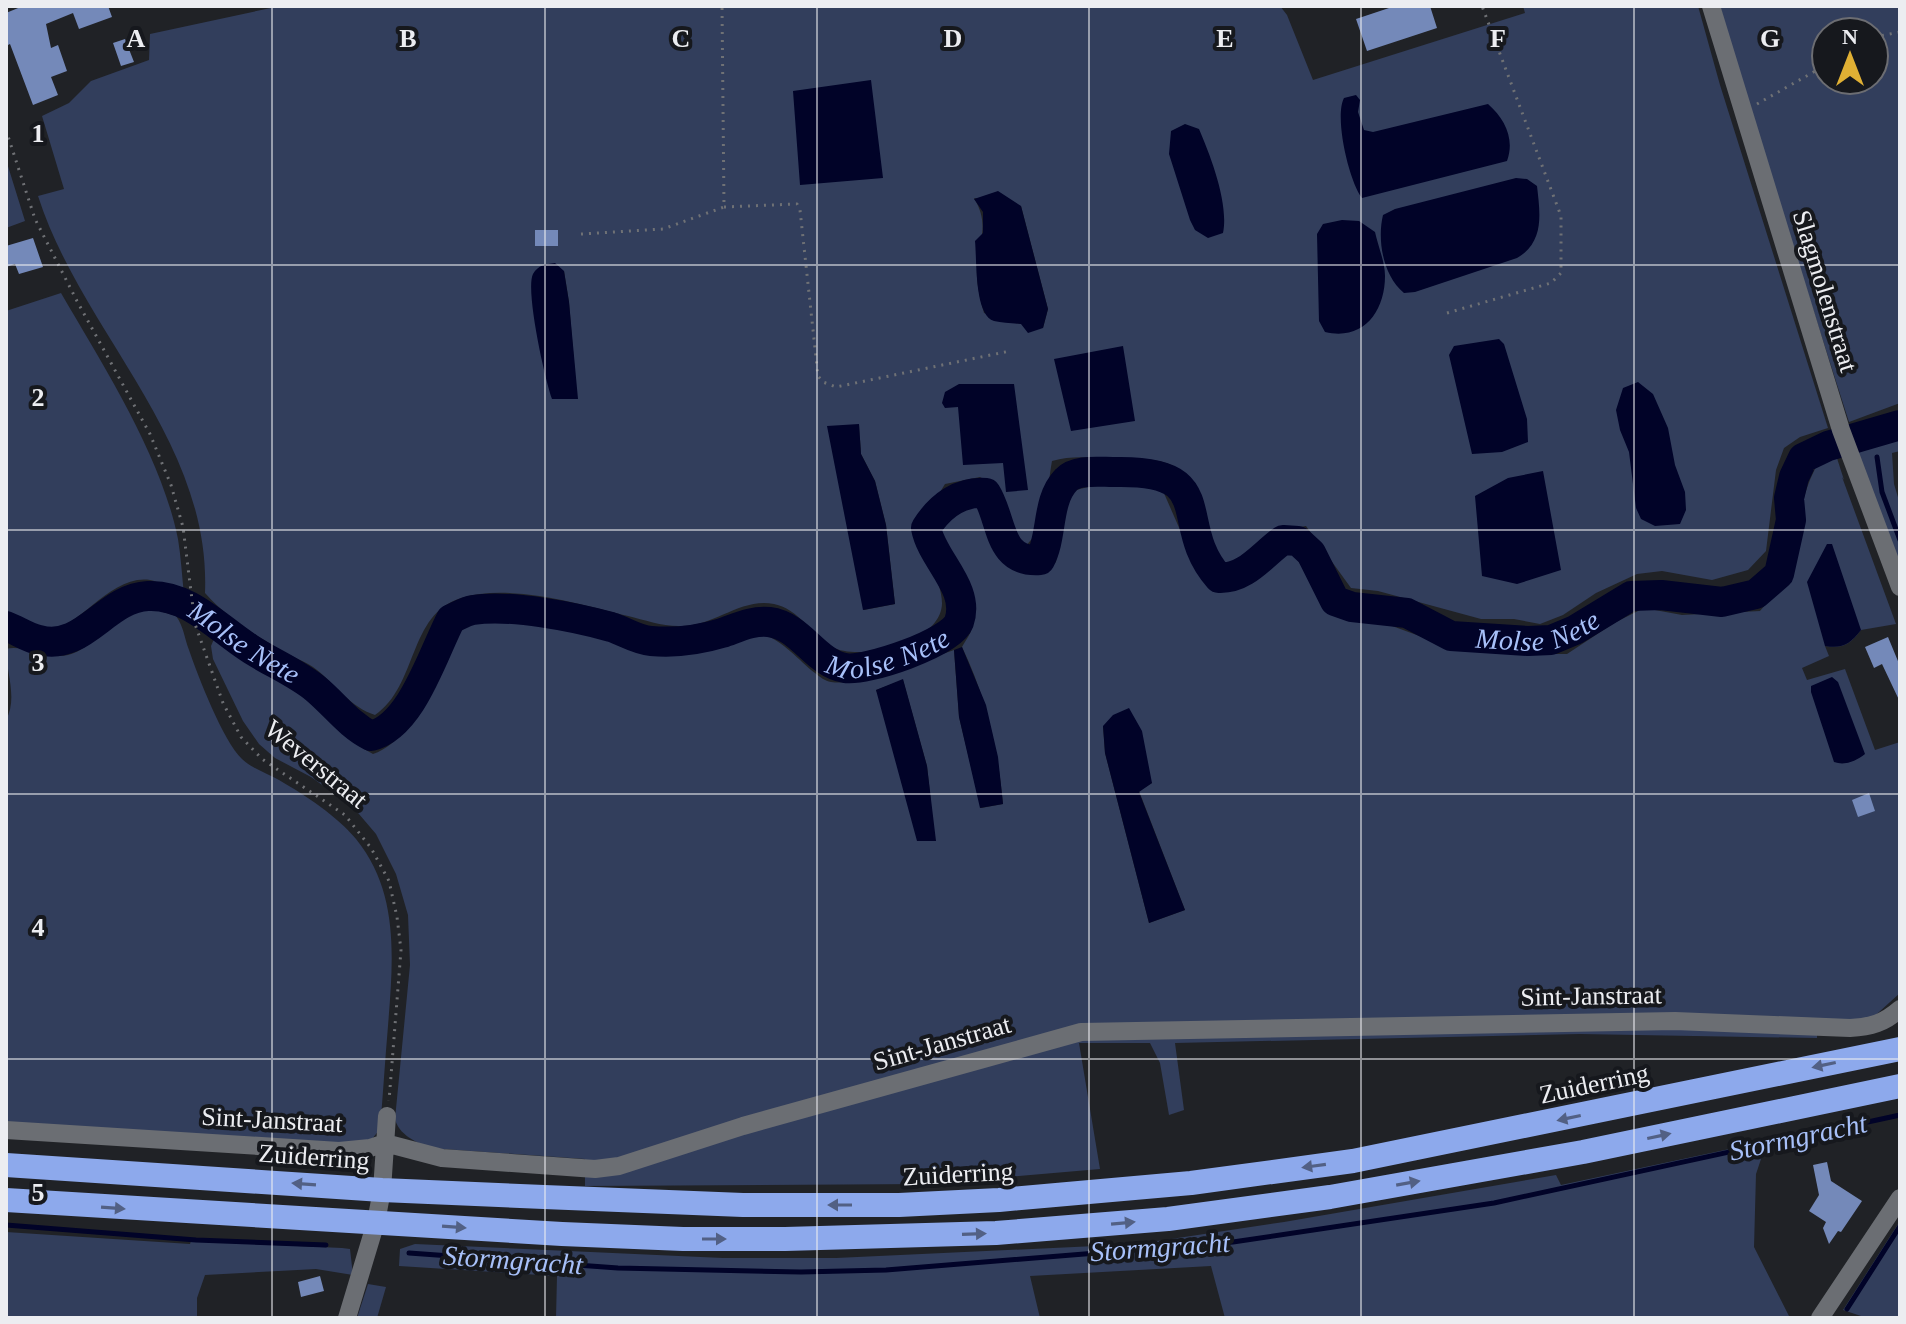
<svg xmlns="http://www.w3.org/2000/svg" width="1906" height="1324" font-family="'Times New Roman',serif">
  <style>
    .green { fill: #323e5c; fill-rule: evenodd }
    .water { fill: #010328 }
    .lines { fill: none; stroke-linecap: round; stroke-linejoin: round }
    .stream { stroke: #010328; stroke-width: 5 }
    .river { stroke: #010328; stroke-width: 30 }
    .building { fill: #7489b9 }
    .path { stroke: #6f7175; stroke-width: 3; stroke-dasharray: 2 6; stroke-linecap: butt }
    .street { stroke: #6b6e73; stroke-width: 18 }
    .highway { stroke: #8da9ec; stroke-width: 24 }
    .oneway { fill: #526084 }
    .grid { fill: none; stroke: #ecedf1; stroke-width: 2; stroke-opacity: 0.55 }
    .labels { text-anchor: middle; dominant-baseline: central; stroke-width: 8; stroke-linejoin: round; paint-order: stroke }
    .street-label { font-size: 26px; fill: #ecedf1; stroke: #16181d }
    .water-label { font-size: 28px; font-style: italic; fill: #a7c0f9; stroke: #16181d }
    .grid-label { font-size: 26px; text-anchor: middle; font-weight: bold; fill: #ecedf1; stroke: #16181d; stroke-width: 8; stroke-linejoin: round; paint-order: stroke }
  </style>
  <rect width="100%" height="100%" fill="#202226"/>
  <path class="green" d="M280,6H1280L1287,15L1313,80L1525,13L1523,6H1698L1720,85L1828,428L1800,437L1784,448L1776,470L1766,551L1748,570L1712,580L1662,571L1637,574L1596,593L1563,615L1540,624L1514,619H1481L1378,591L1351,588L1306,526L1294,528L1244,561L1221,568L1214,563C1208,531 1203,479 1169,464C1153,457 1131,460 1114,459C1092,458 1073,455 1052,461C1047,488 1047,529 1024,547C1000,529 1010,495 980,477L945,484L937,497L925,506L912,531C921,553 942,579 942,603C942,643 860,662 832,647C812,635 799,609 774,604C742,597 714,626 682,626C664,627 645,620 628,616C580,604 510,583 461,598C408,614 418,686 375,715C350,707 337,686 317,670C306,661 291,657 279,649C253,634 225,616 205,593C211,439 82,333 38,196L64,189L42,116L69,103L91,81L149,60L150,34ZM974,198L1021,206L1048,309L1043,328L1010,322L984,313C980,298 976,283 977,268C979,239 990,225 974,198ZM564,271L569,302L577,399H552ZM859,424L861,454L875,481L886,525L895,604L864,610Z
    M1720,6H1900V403L1849,422L1757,134ZM1826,32H1874V80H1826Z
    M7,163L25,221L6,228V164Z
    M61,293C104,367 161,455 178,539C181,557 182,576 184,595C175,591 158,581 150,580C109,574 78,632 46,630C34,629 18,619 6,614V311Z
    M1900,439V451L1892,453L1894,484L1900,504V565L1858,452Z
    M1825,452H1835L1844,480L1842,477L1896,624L1861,630C1850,644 1844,649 1825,646L1829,656L1802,668L1807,680L1845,669L1875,750L1900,742V993L1868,1022L1817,1021V1038L1580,1034L1175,1043L1184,1110L1169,1115L1160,1063L1150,1043H1079L1100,1169L925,1184L585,1186V1159L429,1148C415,1141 399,1135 395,1119L410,965L408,915L396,874L376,834L353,807L311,777L275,758L259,744L243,721L213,659L211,646L214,639C243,657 274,673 301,693C329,715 339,736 373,754C427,737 433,635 475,623C506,615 565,626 596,635C606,638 614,644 624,647C650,654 683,655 709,649C726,645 742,630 761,634C782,639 799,661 815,673C820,677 825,681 831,682C861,687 923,660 954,650L959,717L981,808L1003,804C998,749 986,697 962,647C966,640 972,632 973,624C983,586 944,560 940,524L966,502H974L983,510L997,552L1029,573L1044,571L1056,562L1062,514L1070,493C1098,480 1133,485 1163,491L1198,571L1220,592C1244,584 1266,575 1281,554L1293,553L1332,613L1342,618L1384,623L1452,648L1516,654H1567L1614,623L1644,608L1682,615L1760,611C1771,598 1783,588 1790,572C1801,548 1797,522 1804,498C1808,482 1816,465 1825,452ZM903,680L927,766L931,802L876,690ZM1103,726L1152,783L1139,791L1185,910L1149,923L1105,753Z
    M147,607L176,616C184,627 184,637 189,650C198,676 223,741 242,759C251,768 268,774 279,780C305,795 337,816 356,839C400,893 393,961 388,1026C385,1060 383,1095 380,1129L372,1139L360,1144L6,1123V720C18,698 6,672 6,649C24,644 46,660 68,655C95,648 108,618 128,610C134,608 142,608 147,607Z
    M1767,1141L1756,1174L1754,1247L1790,1318H1225L1211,1266L1030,1276L1040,1318H556L557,1276L399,1266L400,1249L415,1244L723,1258H836L1138,1244L1284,1222L1556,1175L1561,1185Z
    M1900,1221V1318L1861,1316L1843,1310Z
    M6,1232L190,1244L191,1241L342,1248L350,1249L353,1275L316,1269L205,1275L197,1298V1318H6Z
    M368,1284L386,1287L377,1318H357Z"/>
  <path class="water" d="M871,80L883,178L800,185L793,91Z
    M1356,95L1360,100L1358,112L1364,130L1373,132L1488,104C1505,119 1515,139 1507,161L1362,198C1349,181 1334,117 1344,98Z
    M1185,124L1199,129C1211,157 1229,204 1223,233L1208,238L1195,230L1190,220L1169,154L1171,131Z
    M1516,178L1527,179L1537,186C1540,213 1545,242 1517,258L1415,292L1404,293C1383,276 1377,240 1383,215L1395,209Z
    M998,191L1021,206L1048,309L1043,328L1028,333L1021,324C1012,323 1002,323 994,321C974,315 977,260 975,241L983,233V212L974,199Z
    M1342,220L1359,221L1375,232C1378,246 1385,262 1385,276C1385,312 1363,341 1325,332L1319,321L1317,234L1323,224Z
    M555,263L564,271L569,302L578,399H552C545,380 525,290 533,274C538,265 546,264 555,263Z
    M1499,339L1504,344L1527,419L1528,442L1502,452L1472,454L1449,355L1454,346Z
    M1123,346L1135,421L1071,431L1054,359Z
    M1638,382L1653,394L1668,428L1675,465L1685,492L1686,510L1680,524L1655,526L1641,519L1636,508L1629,452L1620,430L1616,410L1623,388Z
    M959,384H1014L1028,490L1006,492L1003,463L963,465L958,407L945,408L942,403L945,392Z
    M859,424L861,454L875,481L886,525L895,604L863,610L827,426Z
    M1543,471L1561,570L1517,584L1482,576L1475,496L1508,478Z
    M1827,544H1832L1861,630C1850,644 1843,649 1825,646L1807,582Z
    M962,647L986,705L998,757L1003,804L980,808L959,717L954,650Z
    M1832,677L1838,682L1865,754C1856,761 1845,766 1834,762L1811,692V686Z
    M903,679L927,766L936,841H917L876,690Z
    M1129,708L1142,731L1152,783L1139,792L1185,910L1149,923L1105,753L1103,726L1113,715Z"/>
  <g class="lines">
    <path class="stream" d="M1871,434L1874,444
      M1877,457L1882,492L1900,540
      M6,1225L196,1240L326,1245
      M409,1253L618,1268L801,1272L886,1270L1233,1242L1494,1203L1900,1115
      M1847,1309L1900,1226"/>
    <path class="river" id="s1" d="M6,626C17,630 28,638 39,640C84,652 105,598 148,596C188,594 218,628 249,648C270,662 297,673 316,689C335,705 349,725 371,736C412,726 433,653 451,619C458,616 466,611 473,610C510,604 575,617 611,627C624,631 637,640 651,641C675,643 699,640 722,633C737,628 753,620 769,622C801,626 815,663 845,668C865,672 951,643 959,622C971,588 932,560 926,528C940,506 960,491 986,493C1003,520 997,563 1040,560C1053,536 1046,501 1066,480C1076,469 1099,472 1113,472C1223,469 1170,523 1219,578C1246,579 1263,554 1283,540L1298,541L1311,553L1335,601L1352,607L1407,613L1451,636L1528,641L1551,640L1575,630L1631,596L1661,595L1722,602L1756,594L1779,574L1791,520L1789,498L1794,477L1803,458L1828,446L1900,425"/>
  </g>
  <path class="building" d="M23,6H108L112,17L79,29L73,13L46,24L51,48L58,45L67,71L51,77L58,95L33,105L10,44L6,46V13Z
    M1395,6H1430L1437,28L1367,51L1356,19Z
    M125,39L134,62L121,66L113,43Z
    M535,230H558V246H535Z
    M33,238L43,267L19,274L15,264L6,267V246Z
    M1888,637L1900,666V702L1882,664L1874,668L1865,647Z
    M1869,793L1875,811L1858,817L1852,800Z
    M1827,1162L1831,1181L1862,1201L1841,1232L1838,1231L1829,1244L1823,1228L1826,1222L1809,1211L1819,1195L1813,1165Z
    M320,1276L324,1291L301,1297L298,1282Z"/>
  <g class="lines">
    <path class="path" d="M1874,37L1900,32
      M1757,104L1826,65
      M6,130L35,219L77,301L150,434L171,485L183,527L195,624L223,703L241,737L262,759L345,815L371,848L389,881L397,917L401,950L389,1101
      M724,207L797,204L800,210L818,376L823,382L836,387L1010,351
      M581,234L663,229L724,207L722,6
      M1447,313L1551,283L1561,273V216L1482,6"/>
    <path class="street" d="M1711,6L1841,430L1900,587
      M6,1130L339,1151L370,1148L385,1143L442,1158L595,1169L619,1166L743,1126L1081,1032L1675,1021L1850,1028C1871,1027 1884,1023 1900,1009
      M347,1318L376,1222L382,1190L387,1116
      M1820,1318L1900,1198"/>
    <path class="highway" d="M6,1165L382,1190L544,1197L743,1205H899L999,1200L1191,1183L1353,1161L1900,1049
      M6,1200L562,1234L683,1239H785L996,1233L1168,1219L1330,1197L1583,1152L1900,1086"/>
  </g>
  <defs><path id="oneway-solid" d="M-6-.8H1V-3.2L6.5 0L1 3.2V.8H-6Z" transform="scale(2)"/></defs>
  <g class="oneway">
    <use href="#oneway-solid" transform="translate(1824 1065) rotate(168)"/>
    <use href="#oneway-solid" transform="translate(1569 1118) rotate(168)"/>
    <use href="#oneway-solid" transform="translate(1659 1136) rotate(-12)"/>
    <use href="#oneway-solid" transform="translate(1314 1166) rotate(172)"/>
    <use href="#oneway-solid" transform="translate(1408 1183) rotate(-10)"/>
    <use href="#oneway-solid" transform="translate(304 1184) rotate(-176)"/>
    <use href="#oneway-solid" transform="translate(840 1205) rotate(-180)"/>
    <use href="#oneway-solid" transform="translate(113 1208) rotate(4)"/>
    <use href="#oneway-solid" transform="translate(1123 1223) rotate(-5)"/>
    <use href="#oneway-solid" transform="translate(454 1227) rotate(4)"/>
    <use href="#oneway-solid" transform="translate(974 1234) rotate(-2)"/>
    <use href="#oneway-solid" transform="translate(714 1239)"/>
  </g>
  <path class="grid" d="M272,6V1318M545,6V1318M817,6V1318M1089,6V1318M1361,6V1318M1634,6V1318M6,265H1900M6,530H1900M6,794H1900M6,1059H1900"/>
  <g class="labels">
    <g class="street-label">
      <text transform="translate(1825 291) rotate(73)">Slagmolenstraat</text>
      <text transform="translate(316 764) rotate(39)">Weverstraat</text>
      <text transform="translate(1591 996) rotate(-1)">Sint-Janstraat</text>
      <text transform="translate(942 1043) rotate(-16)">Sint-Janstraat</text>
      <text transform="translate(1594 1084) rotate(-12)">Zuiderring</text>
      <text transform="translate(272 1120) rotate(3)">Sint-Janstraat</text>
      <text transform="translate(314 1157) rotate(4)">Zuiderring</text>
      <text transform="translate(958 1174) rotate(-3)">Zuiderring</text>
    </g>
    <g class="water-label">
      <text stroke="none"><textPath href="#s1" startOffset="2062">Molse Nete</textPath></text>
      <text stroke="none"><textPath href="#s1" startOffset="1032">Molse Nete</textPath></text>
      <text stroke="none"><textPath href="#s1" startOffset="266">Molse Nete</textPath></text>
      <text transform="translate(1798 1137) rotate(-12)">Stormgracht</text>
      <text transform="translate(1160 1247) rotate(-4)">Stormgracht</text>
      <text transform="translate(513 1260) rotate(4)">Stormgracht</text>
    </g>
  </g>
  <g class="grid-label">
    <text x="136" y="47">A</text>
    <text x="408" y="47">B</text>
    <text x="681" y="47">C</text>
    <text x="953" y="47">D</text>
    <text x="1225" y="47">E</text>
    <text x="1498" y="47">F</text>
    <text x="1770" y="47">G</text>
    <text x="38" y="142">1</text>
    <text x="38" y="406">2</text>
    <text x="38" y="671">3</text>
    <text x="38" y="936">4</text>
    <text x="38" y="1201">5</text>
  </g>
  <rect width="1906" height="1324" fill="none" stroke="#ecedf1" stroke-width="16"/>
  <g transform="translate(1850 56)"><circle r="38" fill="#16181d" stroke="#6c6d72" stroke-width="2"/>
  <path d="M0-6L14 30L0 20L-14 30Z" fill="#e0b034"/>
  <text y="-12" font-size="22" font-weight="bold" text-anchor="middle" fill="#ecedf1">N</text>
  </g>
</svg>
